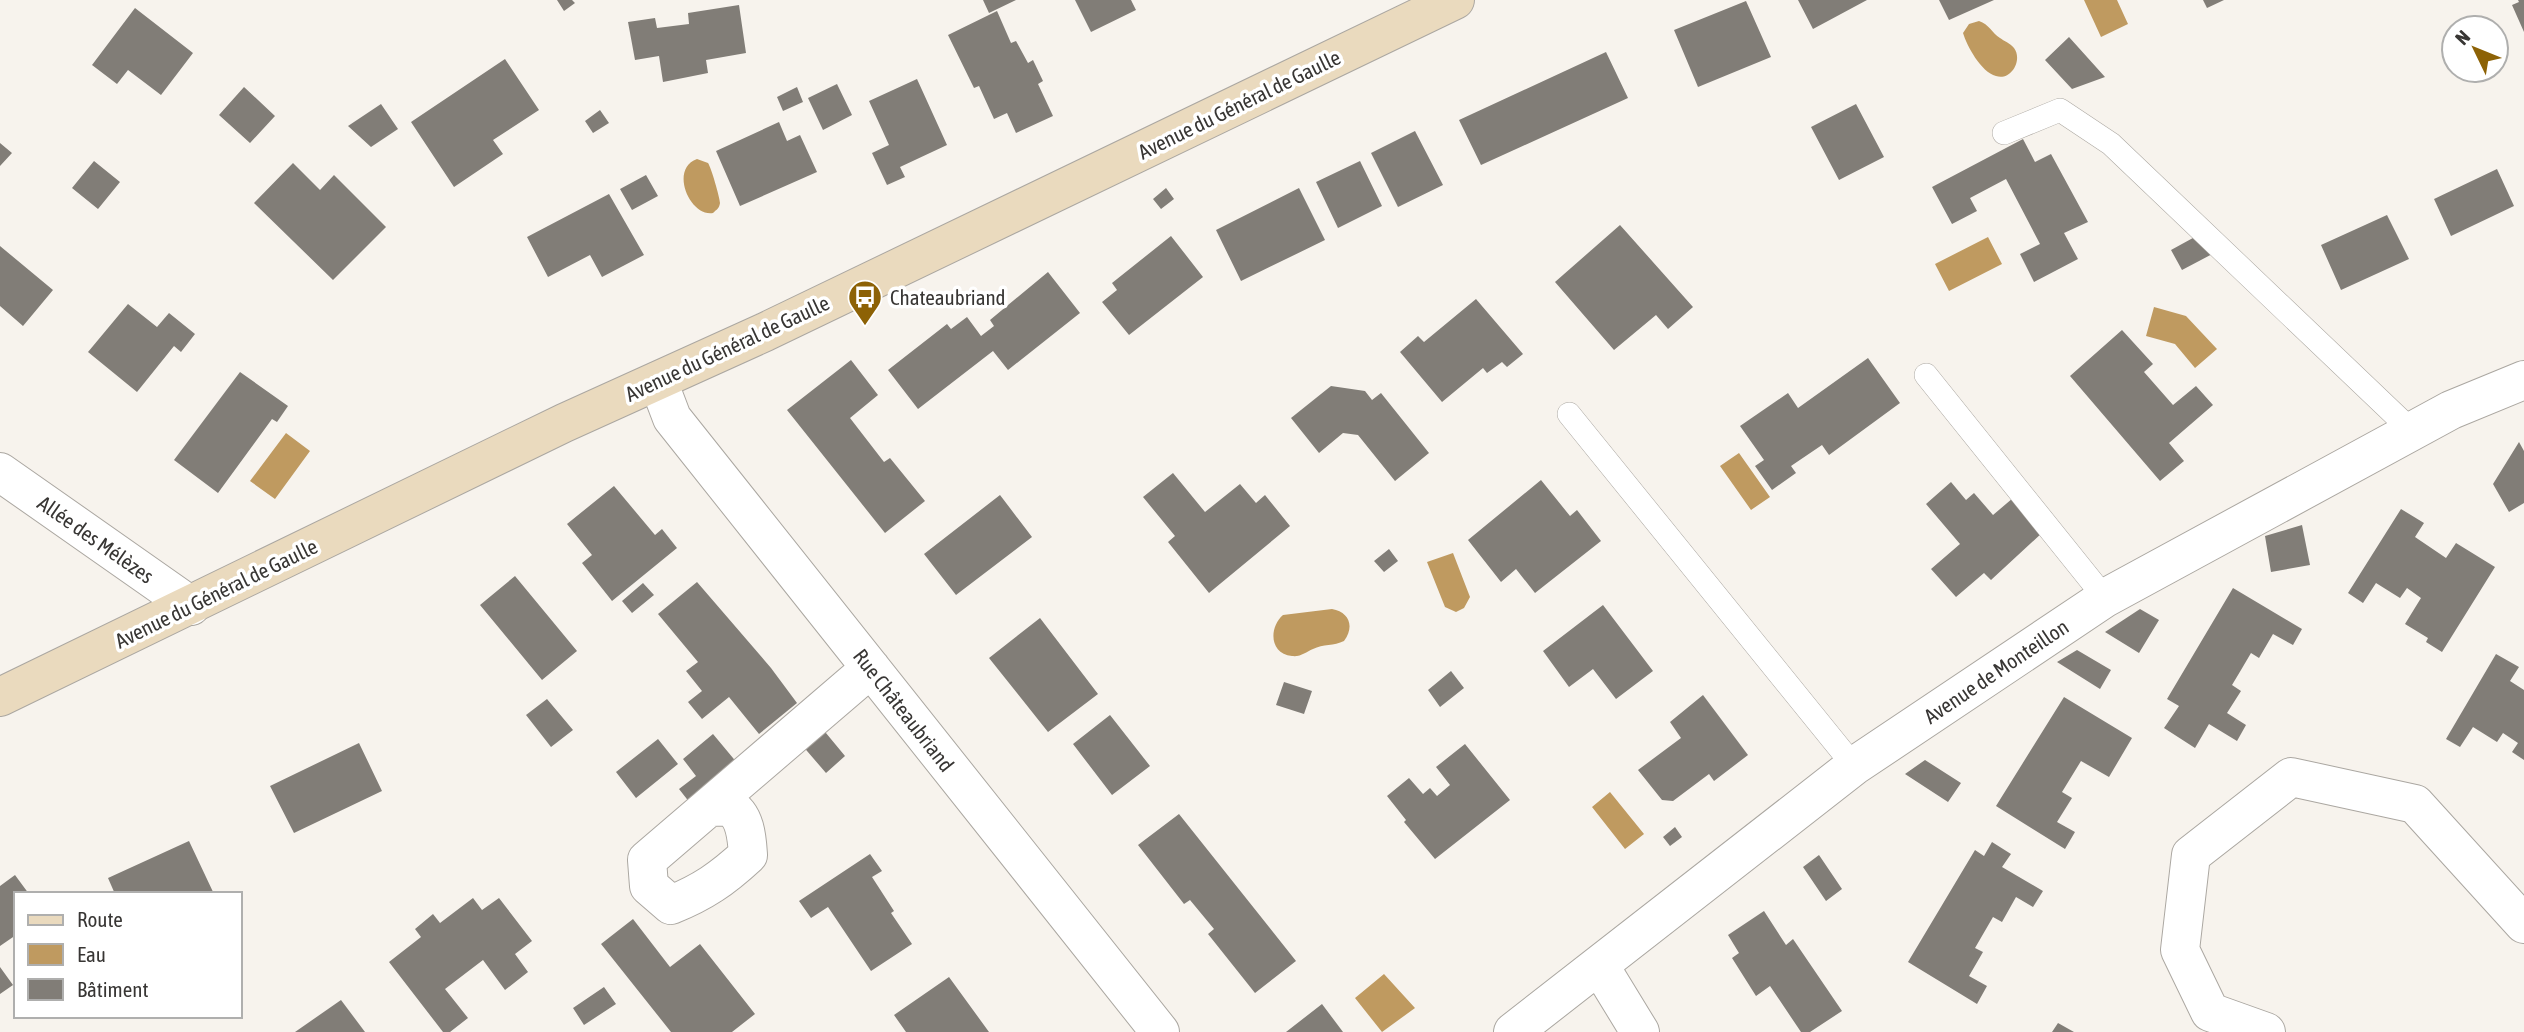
<svg xmlns="http://www.w3.org/2000/svg" width="2524" height="1032" font-family="'Asap Condensed',sans-serif">
  <style>
    .water { fill: #bf9a60 }
    .building { fill: #817d77 }
    .lines { fill: none; stroke-linecap: round; stroke-linejoin: round }
    .lane-casing { stroke: #aba7a1; stroke-width: 24 }
    .street-casing { stroke: #aba7a1; stroke-width: 40 }
    .secondary-casing { stroke: #aba7a1; stroke-width: 40 }
    .lane { stroke: #fff; stroke-width: 23 }
    .street { stroke: #fff; stroke-width: 38 }
    .secondary { stroke: #eadabe; stroke-width: 38 }
    .labels { text-anchor: middle; dominant-baseline: central; stroke-width: 7; stroke-linejoin: round; paint-order: stroke }
    .street-label { font-size: 21px; fill: #383634; stroke: #fff }
    .poi-label { font-size: 21px; fill: #383634; stroke: #fff; text-anchor: start }
  </style>
  <rect width="100%" height="100%" fill="#f7f3ed"/>
  <path class="water" d="M2084,0H2117L2128,24L2101,37Z
    M1979,21C1989,24 1992,33 2000,38C2004,41 2010,43 2014,48C2023,60 2011,81 1996,76C1981,72 1967,46 1963,33L1969,24Z
    M697,159L708,163C711,167 720,198 720,203C719,209 717,209 713,213C690,217 669,169 697,159Z
    M1988,237L2002,264L1949,291L1935,264Z
    M2154,307L2186,316L2217,349L2195,368L2175,344L2146,336Z
    M286,433L310,451L275,499L250,481Z
    M1739,453L1770,497L1751,510L1720,466Z
    M1453,553L1470,597L1464,608L1456,612L1445,607L1427,562Z
    M1332,609C1349,612 1355,626 1344,641C1334,646 1323,644 1313,649C1306,652 1301,657 1292,656C1269,654 1269,627 1283,615Z
    M1610,792L1644,834L1625,849L1592,807Z
    M1384,974L1415,1008L1382,1032L1355,998Z"/>
  <path class="building" d="M557,0H572L575,3L564,11Z
    M983,0H1016L989,13Z
    M1075,0H1131L1136,10L1091,32Z
    M1798,0H1867L1813,29Z
    M1939,0H1994L1949,20Z
    M2203,0H2224L2207,8Z
    M2518,0H2524V32L2512,5L2519,2Z
    M1746,1L1771,57L1698,87L1674,30Z
    M739,5L746,53L706,60L708,73L663,82L659,56L635,60L628,22L655,18L657,28L689,24L688,13Z
    M135,8L193,53L161,95L128,70L117,84L92,65Z
    M997,11L1011,43L1016,41L1028,63L1033,60L1043,81L1038,84L1053,116L1016,133L1007,113L994,119L979,86L974,88L948,35Z
    M2069,37L2105,77L2072,89L2045,60Z
    M1606,52L1628,98L1481,165L1459,120Z
    M505,59L539,110L493,140L503,154L454,187L411,122Z
    M917,79L947,145L900,167L905,177L887,185L872,153L889,145L869,101Z
    M837,84L852,115L823,130L808,98Z
    M244,87L275,116L250,143L219,115Z
    M797,87L803,102L783,111L777,97Z
    M381,104L398,129L371,147L348,126Z
    M1856,104L1884,157L1839,180L1811,127Z
    M600,110L609,123L593,133L585,121Z
    M779,122L787,141L800,135L817,172L740,206L716,151Z
    M1415,131L1443,185L1398,207L1371,153Z
    M2023,139L2035,162L2051,154L2088,222L2064,233L2078,259L2034,282L2020,254L2040,244L2006,179L1970,198L1977,211L1952,224L1932,187Z
    M0,143L12,153L0,166Z
    M94,161L120,182L98,209L72,188Z
    M1360,161L1382,206L1338,228L1316,182Z
    M293,163L320,190L334,175L386,227L333,280L254,203Z
    M2497,169L2514,206L2451,236L2434,199Z
    M646,175L658,196L632,210L620,189Z
    M1166,188L1174,199L1161,209L1153,199Z
    M1299,188L1325,240L1241,281L1216,230Z
    M609,194L644,255L602,277L590,255L548,277L527,237Z
    M2387,215L2409,259L2341,290L2321,245Z
    M1620,225L1693,307L1668,329L1656,315L1614,350L1555,282Z
    M2202,233L2218,251L2182,270L2171,250Z
    M1171,236L1203,277L1129,335L1102,302L1117,290L1112,283Z
    M0,246L53,290L23,326L0,306Z
    M1048,272L1080,313L1008,370L993,351L918,409L888,370L947,324L951,329L967,317L981,336L994,326L990,320Z
    M1476,299L1523,354L1507,367L1502,362L1487,373L1483,368L1442,402L1400,352L1418,336L1424,342Z
    M128,304L157,327L169,313L195,334L181,352L174,346L137,392L88,352Z
    M2122,330L2153,364L2144,372L2173,405L2196,386L2213,405L2169,443L2184,461L2160,481L2070,376Z
    M1868,358L1900,403L1829,455L1822,445L1791,466L1796,473L1772,490L1755,466L1764,460L1740,426L1788,393L1798,408Z
    M851,360L878,395L850,418L884,462L890,458L925,501L885,533L787,410Z
    M240,372L288,406L277,422L272,419L218,493L174,460Z
    M1331,386L1365,391L1372,400L1381,393L1429,453L1395,481L1358,435L1343,433L1319,453L1291,418Z
    M2519,442L2524,451V503L2509,512L2493,484Z
    M1173,473L1205,512L1240,484L1256,503L1265,495L1290,526L1209,593L1168,542L1175,536L1143,497Z
    M1541,480L1570,516L1577,510L1601,541L1535,593L1516,569L1501,582L1468,540Z
    M1951,482L1966,500L1974,493L1993,515L2013,498L2043,532L1991,580L1984,573L1956,597L1931,569L1960,544L1926,504Z
    M614,486L655,535L662,529L677,548L612,601L582,563L592,555L567,524Z
    M1000,495L1032,537L956,595L924,554Z
    M2401,509L2424,523L2415,537L2446,558L2456,543L2495,567L2442,652L2426,642L2428,638L2405,624L2421,598L2407,588L2400,598L2376,583L2363,603L2348,593Z
    M2302,525L2310,565L2271,572L2265,536Z
    M1389,549L1398,561L1384,572L1374,561Z
    M515,576L577,651L542,680L480,605Z
    M697,582L771,668L797,703L759,734L729,697L702,719L688,702L702,691L686,671L698,662L658,614Z
    M643,583L654,595L632,613L622,601Z
    M2233,588L2302,629L2293,645L2273,634L2259,658L2251,653L2241,670L2232,685L2241,691L2227,713L2246,725L2237,741L2209,724L2195,748L2164,728L2179,706L2167,699Z
    M1603,605L1653,671L1616,699L1593,669L1569,687L1543,651Z
    M2140,609L2159,620L2139,653L2105,632Z
    M1040,618L1098,694L1048,732L989,658Z
    M2077,650L2111,670L2100,689L2057,662Z
    M2496,654L2519,667L2510,681L2524,690V760L2512,752L2518,743L2503,733L2497,742L2473,727L2460,747L2446,739Z
    M1451,671L1464,688L1440,707L1428,690Z
    M1284,682L1312,691L1304,714L1276,705Z
    M1703,695L1748,755L1714,781L1709,774L1673,801L1662,800L1638,770L1681,738L1670,722Z
    M2064,697L2132,738L2109,777L2081,761L2062,792L2072,798L2057,822L2075,832L2065,849L1996,806Z
    M547,699L573,730L551,747L526,715Z
    M1110,715L1150,766L1112,795L1073,744Z
    M821,727L845,756L826,773L801,744Z
    M713,734L738,764L690,803L679,789L696,776L683,759Z
    M658,739L678,764L636,798L616,772Z
    M359,743L382,791L294,833L270,786Z
    M1465,744L1510,800L1435,859L1404,822L1406,820L1387,796L1409,778L1423,794L1430,788L1437,796L1450,785L1436,767Z
    M1925,760L1961,783L1948,802L1905,774Z
    M1179,814L1296,961L1255,993L1208,934L1214,929L1190,900L1184,904L1138,845Z
    M1675,827L1682,837L1670,846L1663,837Z
    M189,841L214,894H115L108,878Z
    M1992,842L2011,854L2002,867L2043,891L2033,907L2016,897L2002,922L1993,917L1975,948L1983,952L1969,976L1987,986L1977,1004L1908,962L1975,850L1984,856Z
    M870,854L882,871L872,877L894,911L891,913L912,944L871,971L828,907L811,918L799,901Z
    M1819,855L1842,889L1826,901L1803,867Z
    M15,875L29,894H16V935L0,946V886Z
    M473,898L482,910L499,898L532,941L515,954L528,972L505,990L483,960L445,989L468,1018L450,1032H443L389,962L421,937L415,929L433,914L440,923Z
    M1764,911L1786,945L1793,939L1842,1011L1810,1032H1801L1770,986L1756,996L1732,958L1739,953L1728,935Z
    M633,919L670,967L700,944L755,1014L732,1032H671L601,944Z
    M0,967L13,985L0,994Z
    M949,977L989,1032H906L894,1015Z
    M604,987L616,1004L584,1025L573,1008Z
    M341,1000L365,1032H295Z
    M1322,1004L1343,1032H1286Z
    M2058,1023L2074,1032H2052Z"/>
  <g class="lines">
    <g class="lane-casing">
      <path id="lane" d="M2004,133L2060,110L2111,144L2412,431
        M1926,375L2105,598
        M1569,414L1854,766"/>
    </g>
    <g class="street-casing">
      <path id="street" d="M658,381L672,418L1160,1032
        M0,472L191,606
        M711,807C716,807 724,806 729,807C746,815 747,840 748,855C722,879 703,892 671,905L649,886L647,860L871,668
        M1599,965L1640,1032
        M1513,1032L1854,766L2105,598L2451,410L2524,380
        M2266,1032L2210,1012L2180,950L2191,855L2291,777L2415,804L2524,924"/>
    </g>
    <g class="secondary-casing">
      <path id="secondary" d="M0,697L564,423L765,332L1455,0"/>
    </g>
    <use href="#lane" class="lane"/>
    <use href="#street" class="street"/>
    <use href="#secondary" class="secondary"/>
  </g>
  <defs>
    <g id="bus-pin" transform="scale(1.75)"><path d="M0 17L-7.5 6A9.5 9.5 0 1 1 7.5 6Z" fill="#8d6206" stroke="#fff"/><path d="M-5-6H5V4H4V6H2V4H-2V6H-4V4H-5ZM-3.5-4V0h7V-4ZM-3.5 1.2v1.5H-2V1.2ZM2 1.2v1.5H3.5V1.2Z" fill="#fff"/></g>
  </defs>
  <g fill-rule="evenodd">
    <use href="#bus-pin" x="865" y="297"/>
  </g>
  <g class="labels">
    <g class="street-label">
      <text transform="translate(1239 104) rotate(-26)">Avenue du Général de Gaulle</text>
      <text transform="translate(727 348) rotate(-25)">Avenue du Général de Gaulle</text>
      <text transform="translate(96 539) rotate(35)">Allée des Mélèzes</text>
      <text transform="translate(216 593) rotate(-26)">Avenue du Général de Gaulle</text>
      <text transform="translate(1996 671) rotate(-34)">Avenue de Monteillon</text>
      <text transform="translate(904 710) rotate(52)">Rue Châteaubriand</text>
    </g>
    <g class="poi-label">
      <text x="890" y="297">Chateaubriand</text>
    </g>
  </g>
  <rect x="14" y="892" width="228" height="126" fill="#ffffff" stroke="#afafae" stroke-width="2"/>
  <rect x="28" y="915" width="35" height="10" fill="#eadabe" stroke="#afafae" stroke-width="2"/>
  <text x="77" y="927" font-size="21" fill="#383634">Route</text>
  <rect x="28" y="944" width="35" height="21" fill="#bf9a60" stroke="#afafae" stroke-width="2"/>
  <text x="77" y="962" font-size="21" fill="#383634">Eau</text>
  <rect x="28" y="979" width="35" height="21" fill="#817d77" stroke="#afafae" stroke-width="2"/>
  <text x="77" y="997" font-size="21" fill="#383634">Bâtiment</text>
  <g transform="translate(2475 49) rotate(313)"><circle r="33" fill="#ffffff" stroke="#afafae" stroke-width="2"/>
  <path d="M0-5L12 26L0 18L-12 26Z" fill="#8d6206"/>
  <text y="-10" font-size="19" font-weight="bold" text-anchor="middle" fill="#383634">N</text>
  </g>
</svg>
